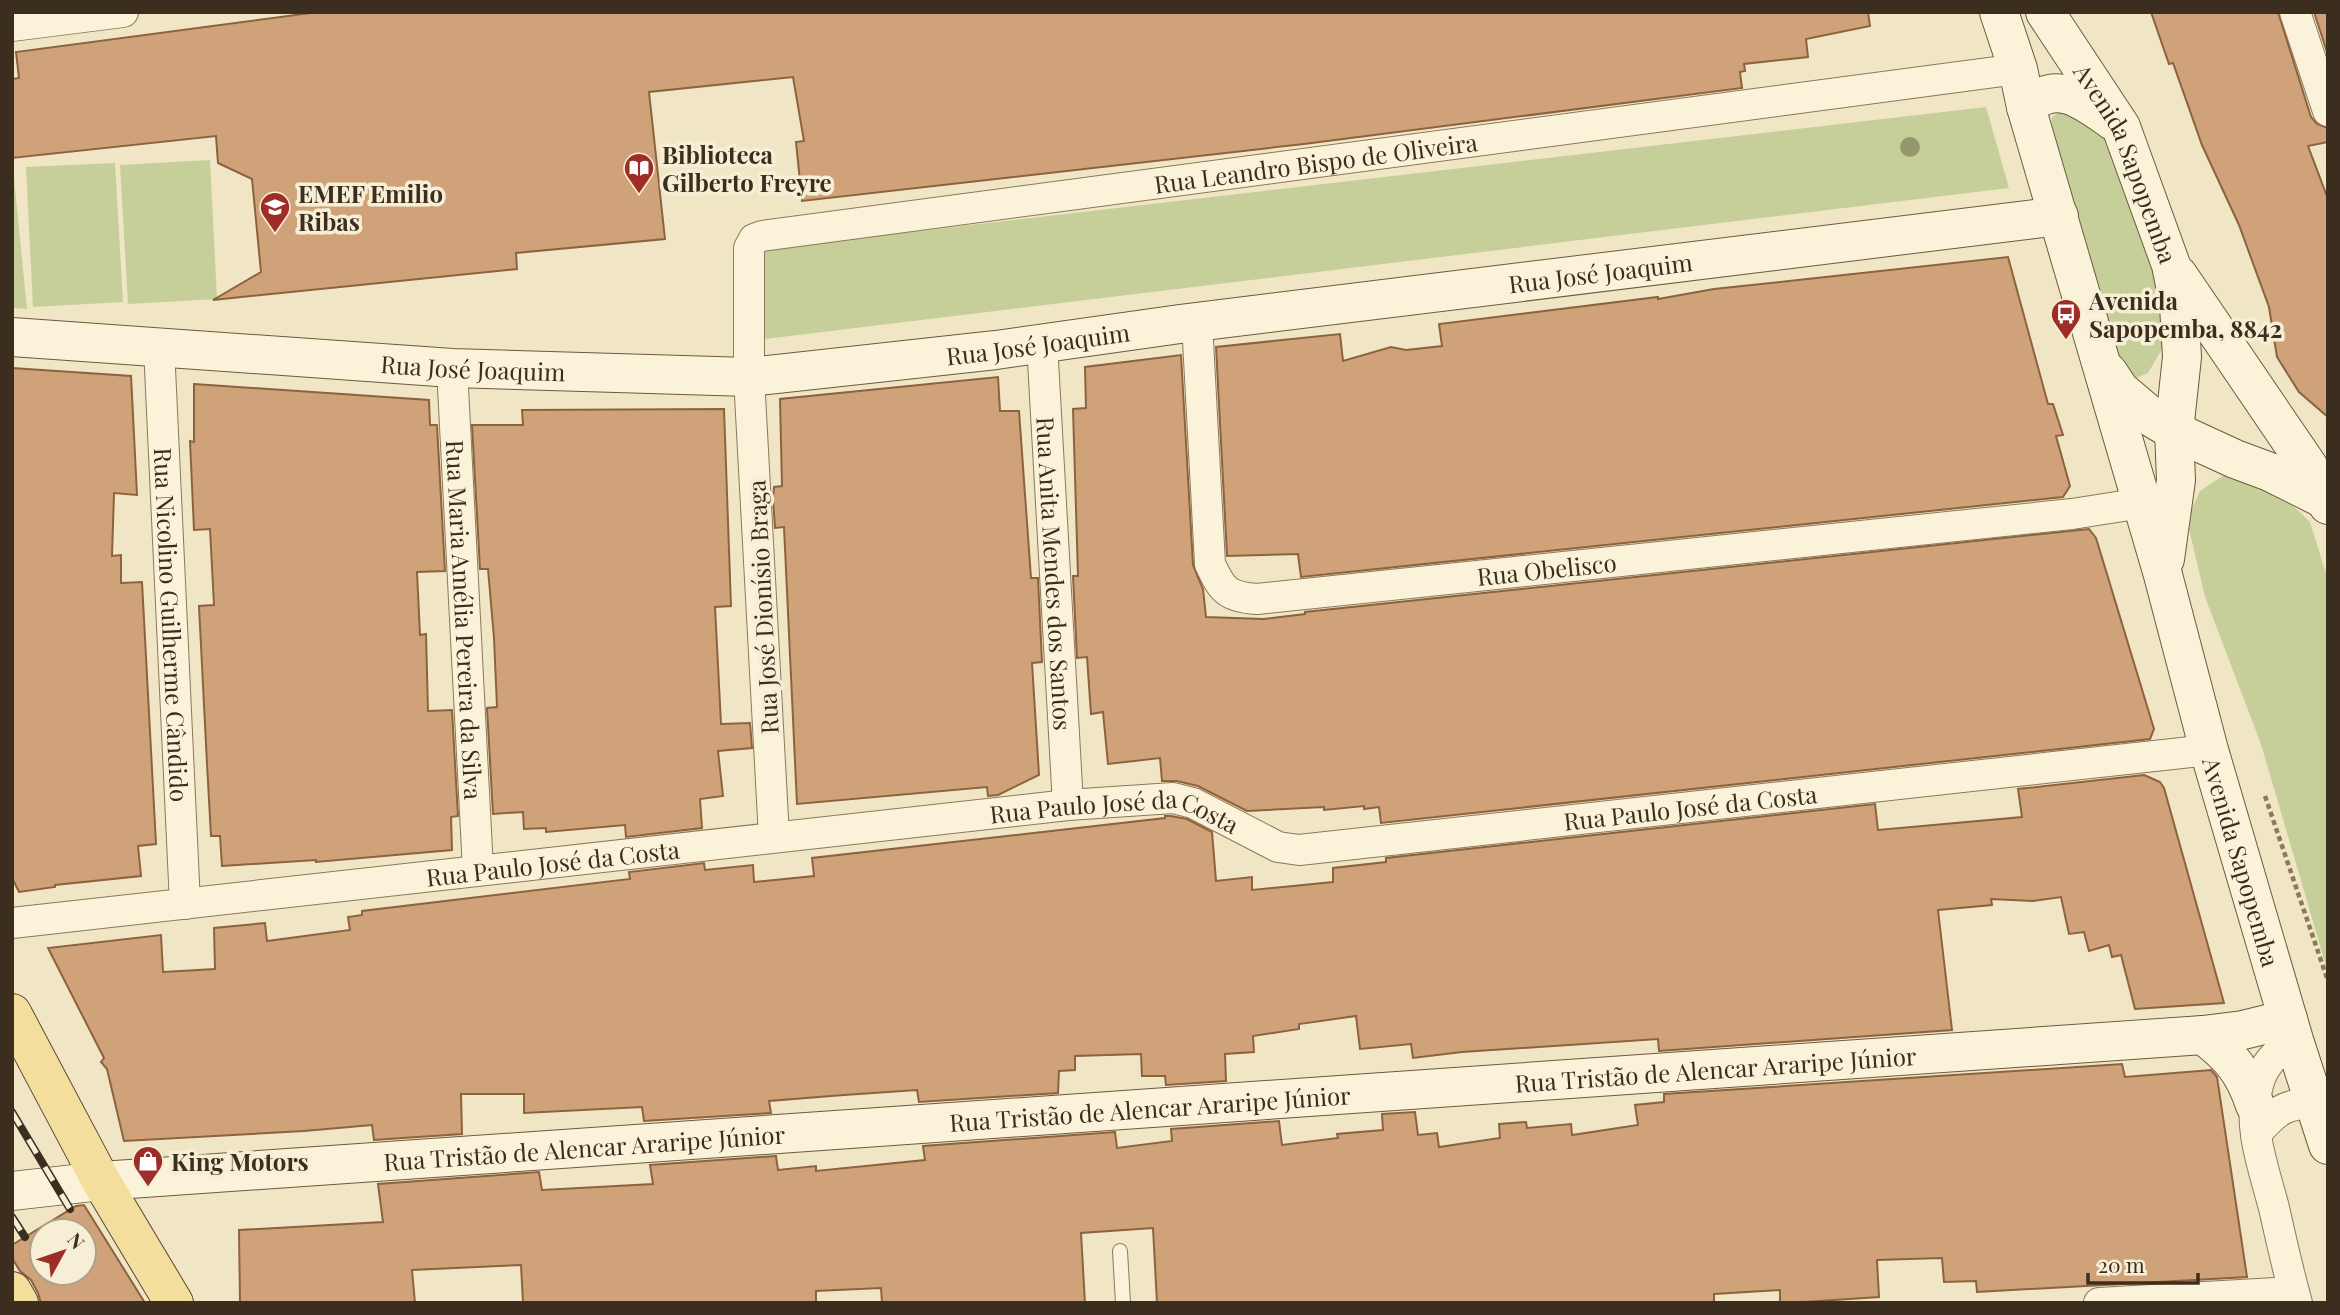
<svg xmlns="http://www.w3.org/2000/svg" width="2340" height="1315" font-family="'Playfair Display',serif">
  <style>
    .green { fill: #c6cf99 }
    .building { fill: #d0a27a; stroke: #8d623f; stroke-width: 2; fill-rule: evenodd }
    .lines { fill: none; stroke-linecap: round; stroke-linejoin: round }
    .lane-casing { stroke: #8c785a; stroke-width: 16 }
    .street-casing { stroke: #8c785a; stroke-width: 32 }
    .secondary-casing { stroke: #6e593d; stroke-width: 40 }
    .primary-casing { stroke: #5a452f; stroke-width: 40 }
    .path { stroke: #8c785a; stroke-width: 4.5; stroke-dasharray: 5 3.5; stroke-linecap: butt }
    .lane { stroke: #faf2d9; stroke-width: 14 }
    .street { stroke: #faf2d9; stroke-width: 30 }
    .secondary { stroke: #faf2d9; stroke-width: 38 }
    .primary { stroke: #f4de9d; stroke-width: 38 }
    .rail-casing { stroke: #3c2e1f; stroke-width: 8 }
    .rail { stroke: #f7efd5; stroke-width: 5; stroke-dasharray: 16; stroke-linecap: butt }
    .tree { fill: #94986c }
    .labels { text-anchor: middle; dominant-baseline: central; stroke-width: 7; stroke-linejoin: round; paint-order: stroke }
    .poi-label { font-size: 24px; font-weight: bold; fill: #3c2e1f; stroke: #f7efd5; text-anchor: start }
    .street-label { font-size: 24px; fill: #3c2e1f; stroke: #f7efd5 }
  </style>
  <rect width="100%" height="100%" fill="#f0e6c5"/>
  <path class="green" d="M1986,107L2009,188L765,339L756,265L763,253L773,248Z
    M2066,108L2092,115L2116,160L2145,238L2167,324L2162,349L2148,373L2132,380L2109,355L2048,148L2052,117Z
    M12,158L27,309L12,308Z
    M210,160L217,299L128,304L120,165Z
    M115,163L123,302L33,307L26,167Z
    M2224,475L2256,483L2289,502L2310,522L2328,580V973L2261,744L2205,597L2187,520L2200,491Z"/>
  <path class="building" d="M318,12H1868L1870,26L1806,39L1808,57L1744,64L1745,71L1740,72L1742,88L1304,144L802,201L796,142L804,141L793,77L649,92L665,239L516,253L517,269L213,300L261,272L252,179L218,163L216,136L12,158V79L19,78L16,52Z
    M2151,12H2278L2311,117L2317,124L2328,128V142L2308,146L2328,199V417L2299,392L2277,357L2269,307L2239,225L2202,145L2173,63L2169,64Z
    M2314,12H2328V55Z
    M2008,257L2048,404H2053L2063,435L2056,436L2070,486L2063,497L1301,577L1298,554L1227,556L1216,347L1340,334L1343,361L1391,347L1406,350L1442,346L1439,324L1658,297V299L1714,289L1798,280Z
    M1181,355L1193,565L1203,589L1206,617L1263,619L1305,614V612L2089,529L2096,538L2154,729L2150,739L1381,823L1379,807L1364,809V806L1324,810V807L1247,811L1198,786L1177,781H1162L1160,758L1108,764L1103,712L1091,714L1087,657L1077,658L1073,576H1078L1073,409L1086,408L1085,367Z
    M12,368L131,376L137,495L114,493L112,556L121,555V583L142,582L156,844L138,846L141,876L55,885V887L19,892L12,878Z
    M998,377L1000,411H1019L1031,578H1038L1042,662L1032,663L1039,775L998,795L988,796L987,787L797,804L784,527L775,528L773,499L774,487L782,486L780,399Z
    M194,384L429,400L430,425H437L445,571L417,572L420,635L426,634L428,711L452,710L458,816L451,817L452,850L316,862V860L222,866L220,836H211L207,764L199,606L214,605L210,529L194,530L190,441L194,442Z
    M724,409L731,606L715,607L721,724L750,723L752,748L718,751L723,796L700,799L702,828L626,837L625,825L546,832V828L524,829L523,812L493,814L487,708L497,707L494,638L488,569H480L472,425H523L522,410Z
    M2144,775L2160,782L2164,788L2224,1003L2135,1009L2121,955L2112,957L2109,945L2089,951L2084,932L2069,934L2061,897L2033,901L1991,899L1992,905L1938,910L1952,1030L1659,1051L1658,1039L1462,1052L1413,1058L1411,1044L1360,1049L1356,1016L1299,1024V1029L1253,1036L1254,1052L1225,1054L1226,1081L1166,1085L1165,1076H1142L1141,1054L1075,1056V1070L1059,1071L1058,1093L919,1102L917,1090L844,1095L769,1101L771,1113L644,1121L642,1107L524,1113V1094H461L462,1134L374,1140L372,1125L304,1131L124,1141L107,1069L101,1062L104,1058L48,948L161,935L163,972L215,969L214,928L265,923L267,941L350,930L348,917L362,915V911L630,879L629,872L704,863L705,870L753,865L754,882L814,876L812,858L1165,818V816H1171L1187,819L1212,832L1216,881L1252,877V890L1333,882V868L1386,862V858L1875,804L1878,830L2022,817L2018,789Z
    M2122,1064L2125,1077L2211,1070L2217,1077L2247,1277L1977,1292L1976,1281L1944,1282L1942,1258L1877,1260L1879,1297L1789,1303H1780V1290L1714,1294V1303H1157L1153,1228L1081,1233L1085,1303H882L881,1288L816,1291V1303H523L521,1265L412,1270L415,1303L240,1302L239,1230L383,1222L378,1184L539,1172L542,1190L653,1184L650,1165L776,1156L778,1170L816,1166V1171L925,1160L923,1146L1115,1132L1117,1148L1172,1141L1171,1129L1279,1121L1282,1145L1338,1138L1337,1134L1383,1130L1382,1114L1415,1112L1418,1135L1437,1133L1439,1147L1500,1138L1499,1124L1526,1122L1527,1128L1571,1124L1572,1135L1638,1125L1635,1105L1664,1102V1094Z
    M84,1205L145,1303H41L38,1293L31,1280L20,1271L12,1258V1245L76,1206ZM42,1231H84V1273H42Z"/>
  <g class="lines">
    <g class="lane-casing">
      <path id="lane" d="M1120,1251L1123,1303"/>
    </g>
    <g class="street-casing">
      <g id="street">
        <path d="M2295,12L2328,111"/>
        <path d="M12,26L123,12"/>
        <path id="s1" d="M1197,322L1210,564C1222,590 1227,597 1257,599L2072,514L2142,503"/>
        <path id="s2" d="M1042,343L1068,805"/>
        <path id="s3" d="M159,347L185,904"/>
        <path id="s4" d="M452,368L478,870"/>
        <path id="s5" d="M774,837L749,377V248L754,239L762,236L2018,69"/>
        <path id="s6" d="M12,923L1068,805L1173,798L1193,803L1278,847L1299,850L2209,750"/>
        <path d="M2294,1040C2277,1051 2263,1065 2258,1085C2247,1126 2264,1169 2274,1208C2281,1239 2288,1271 2297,1303"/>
        <path d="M2256,1134C2274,1113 2285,1102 2315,1104"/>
        <path d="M2099,1303L2294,1292"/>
      </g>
    </g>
    <g class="secondary-casing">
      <g id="secondary">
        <path id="s7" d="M1999,12L2018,69L2026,107L2163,575L2209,750L2294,1040L2328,1145"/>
        <path id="s8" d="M2045,12L2121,127L2171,265L2179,305L2182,357L2174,431L2176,480L2165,559"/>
        <path d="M2026,107C2058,78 2084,101 2113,121"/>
        <path d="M2178,275L2308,466L2328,505"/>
        <path id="s9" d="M12,337L452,368L749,377L996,350L1180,324L2059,216"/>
        <path d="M2108,372L2120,390L2154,419L2174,431L2235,459L2270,472L2324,499"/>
        <path d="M2203,1035C2231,1056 2244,1072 2255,1105"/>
        <path id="s10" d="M12,1191L101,1181L2203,1035L2243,1030L2288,1019"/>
      </g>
    </g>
    <g class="primary-casing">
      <path id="primary" d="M12,1013L101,1181L174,1303
        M12,1291L19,1303"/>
    </g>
    <path class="path" d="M2265,796L2328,981"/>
    <use href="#lane" class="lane"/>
    <use href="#street" class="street"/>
    <use href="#secondary" class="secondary"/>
    <use href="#primary" class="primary"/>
    <g class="rail-casing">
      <path id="rail" d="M12,1112L70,1209
        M12,1217L25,1237"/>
    </g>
    <use href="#rail" class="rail"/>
  </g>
  <circle class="tree" cx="1910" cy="147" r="10"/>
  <defs>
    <g id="library-pin" transform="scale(1.575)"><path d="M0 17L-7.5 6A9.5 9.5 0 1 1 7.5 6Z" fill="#9e2d28" stroke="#f7efd5"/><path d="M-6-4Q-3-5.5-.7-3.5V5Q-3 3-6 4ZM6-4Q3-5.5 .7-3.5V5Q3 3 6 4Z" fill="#fff"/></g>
    <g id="school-pin" transform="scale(1.575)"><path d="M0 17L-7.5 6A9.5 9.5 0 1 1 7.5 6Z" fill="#9e2d28" stroke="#f7efd5"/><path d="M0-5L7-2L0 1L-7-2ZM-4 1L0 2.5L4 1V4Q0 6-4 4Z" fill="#fff"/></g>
    <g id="bus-pin" transform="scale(1.575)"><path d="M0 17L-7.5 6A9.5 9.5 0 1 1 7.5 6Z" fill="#9e2d28" stroke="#f7efd5"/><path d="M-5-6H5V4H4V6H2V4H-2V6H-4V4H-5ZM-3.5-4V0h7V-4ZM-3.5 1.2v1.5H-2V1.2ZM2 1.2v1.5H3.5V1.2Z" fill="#fff"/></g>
    <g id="shop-pin" transform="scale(1.575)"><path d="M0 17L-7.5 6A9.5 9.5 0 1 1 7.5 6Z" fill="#9e2d28" stroke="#f7efd5"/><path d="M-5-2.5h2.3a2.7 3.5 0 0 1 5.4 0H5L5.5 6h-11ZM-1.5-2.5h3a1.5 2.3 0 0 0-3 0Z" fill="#fff"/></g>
  </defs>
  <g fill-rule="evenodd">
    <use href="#library-pin" x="639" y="168"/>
    <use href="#school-pin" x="275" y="207"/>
    <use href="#bus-pin" x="2066" y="314"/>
    <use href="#shop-pin" x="148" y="1161"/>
  </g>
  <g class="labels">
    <g class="poi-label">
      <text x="662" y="154">Biblioteca<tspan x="662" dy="28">Gilberto Freyre</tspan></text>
      <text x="298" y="193">EMEF Emilio<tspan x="298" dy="28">Ribas</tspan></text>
      <text x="2089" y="300">Avenida<tspan x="2089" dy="28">Sapopemba, 8842</tspan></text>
      <text x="171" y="1161">King Motors</text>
    </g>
    <g class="street-label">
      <text stroke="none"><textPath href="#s5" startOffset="1167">Rua Leandro Bispo de Oliveira</textPath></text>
      <text stroke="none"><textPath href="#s8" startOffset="173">Avenida Sapopemba</textPath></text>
      <text stroke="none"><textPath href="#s9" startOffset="1596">Rua José Joaquim</textPath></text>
      <text stroke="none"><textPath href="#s9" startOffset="1029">Rua José Joaquim</textPath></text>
      <text stroke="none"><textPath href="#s9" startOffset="462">Rua José Joaquim</textPath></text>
      <text stroke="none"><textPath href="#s1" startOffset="597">Rua Obelisco</textPath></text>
      <text stroke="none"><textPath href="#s2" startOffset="231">Rua Anita Mendes dos Santos</textPath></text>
      <text transform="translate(762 607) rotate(-93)">Rua José Dionísio Braga</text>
      <text stroke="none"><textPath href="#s4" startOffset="252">Rua Maria Amélia Pereira da Silva</textPath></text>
      <text stroke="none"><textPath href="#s3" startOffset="278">Rua Nicolino Guilherme Cândido</textPath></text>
      <text stroke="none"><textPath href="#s6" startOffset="1699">Rua Paulo José da Costa</textPath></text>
      <text stroke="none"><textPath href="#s6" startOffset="1111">Rua Paulo José da Costa</textPath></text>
      <text stroke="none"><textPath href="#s7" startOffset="884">Avenida Sapopemba</textPath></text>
      <text stroke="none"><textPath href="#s6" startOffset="544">Rua Paulo José da Costa</textPath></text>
      <text stroke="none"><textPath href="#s10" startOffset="1708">Rua Tristão de Alencar Araripe Júnior</textPath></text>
      <text stroke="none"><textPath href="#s10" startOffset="1141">Rua Tristão de Alencar Araripe Júnior</textPath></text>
      <text stroke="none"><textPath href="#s10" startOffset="574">Rua Tristão de Alencar Araripe Júnior</textPath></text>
    </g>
  </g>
  <rect width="2340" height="1315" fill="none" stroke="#3c2e1f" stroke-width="28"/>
  <g transform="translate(63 1252) rotate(50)"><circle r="33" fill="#f7efd5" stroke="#aca28c" stroke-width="2"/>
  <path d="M0-5L12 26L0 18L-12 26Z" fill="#9e2d28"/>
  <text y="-10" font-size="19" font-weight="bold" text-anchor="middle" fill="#3c2e1f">N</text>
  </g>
  <path d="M2088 1273v10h110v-10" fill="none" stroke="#3c2e1f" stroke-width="3.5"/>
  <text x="2098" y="1273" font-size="21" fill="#3c2e1f" stroke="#f7efd5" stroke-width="5" paint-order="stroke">20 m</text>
</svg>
